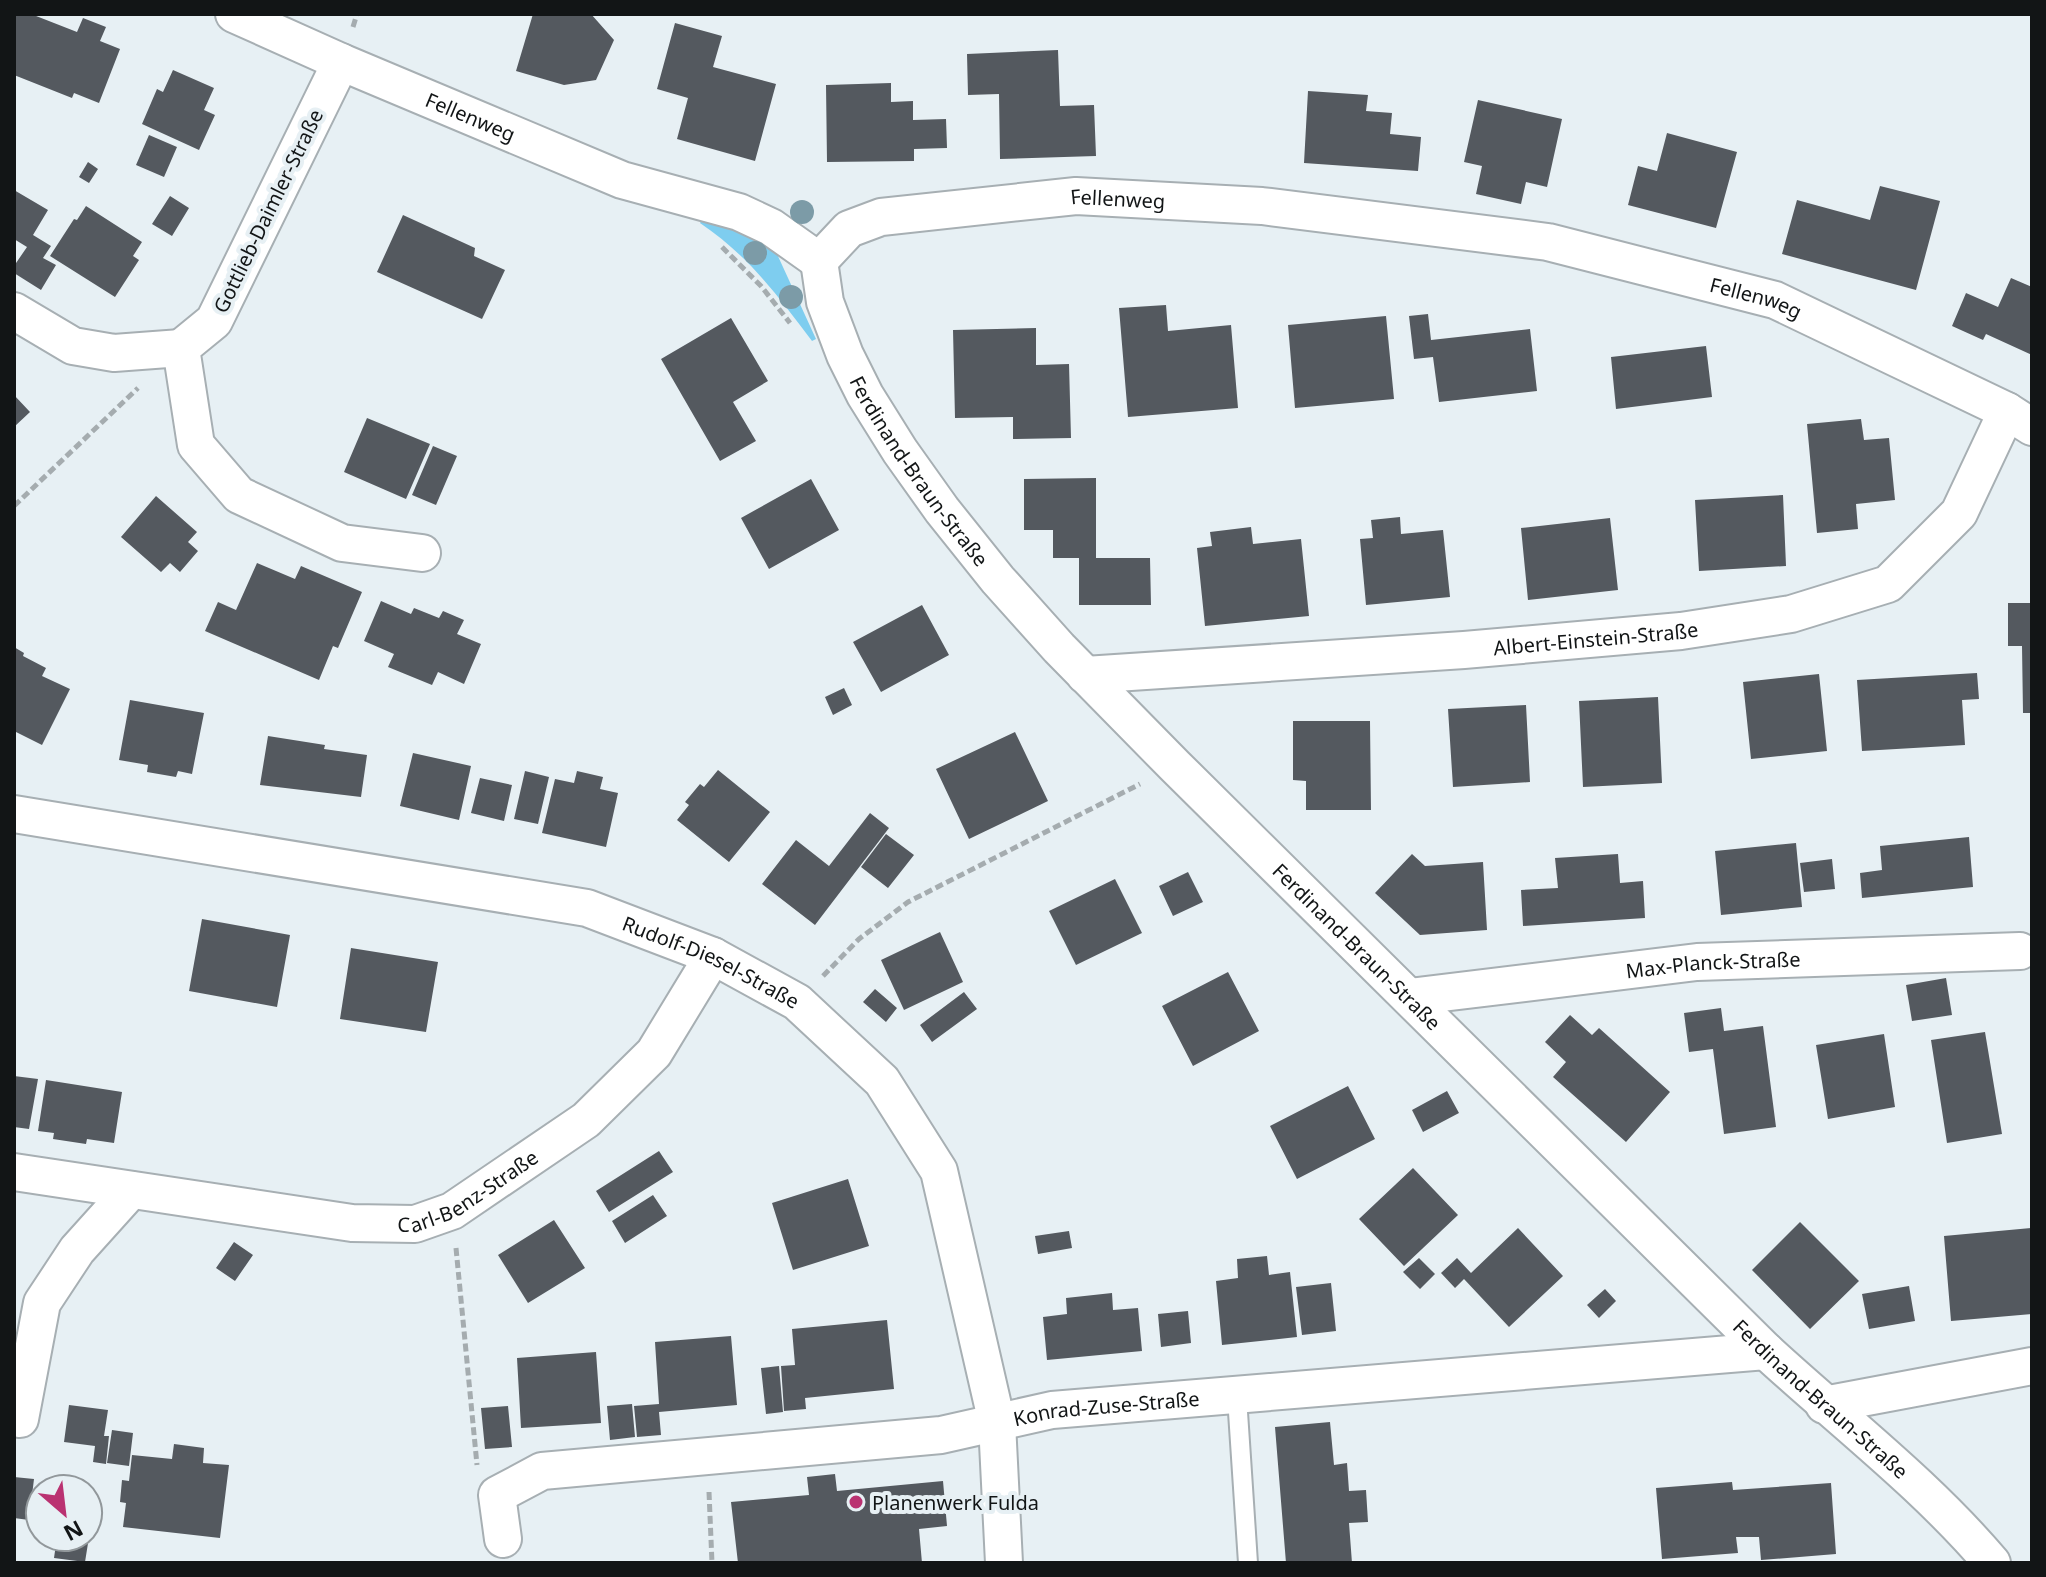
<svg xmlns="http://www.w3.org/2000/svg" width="2046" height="1577" font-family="'Noto Sans',sans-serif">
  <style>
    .green { fill: #7ecdef }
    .building { fill: #54595f }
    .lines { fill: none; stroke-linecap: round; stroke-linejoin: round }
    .service-casing { stroke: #a7afb3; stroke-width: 22 }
    .minor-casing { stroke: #a7afb3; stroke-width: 40 }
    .path { stroke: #a5acaf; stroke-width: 5; stroke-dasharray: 8 4; stroke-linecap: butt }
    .service { stroke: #fff; stroke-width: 18 }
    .minor { stroke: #fff; stroke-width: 36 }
    .tree { fill: #7c9ba7 }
    .poi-dot { fill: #ba3271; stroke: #e7f0f4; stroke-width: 3 }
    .labels { text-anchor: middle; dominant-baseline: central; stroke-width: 8; stroke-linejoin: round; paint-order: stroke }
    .street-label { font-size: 20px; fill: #121516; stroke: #e7f0f4 }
    .poi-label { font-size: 20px; fill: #121516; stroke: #e7f0f4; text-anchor: start }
  </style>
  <rect width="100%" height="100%" fill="#e7f0f4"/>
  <path class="green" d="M702,220C728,228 758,234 777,254L816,339L812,341C777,295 749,256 700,223Z"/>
  <path class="building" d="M15,14H31L77,32L83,18L106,27L100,41L120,49L99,103L74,93L72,98L14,75Z
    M533,14H591L614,40L596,80L564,85L516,71Z
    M675,23L722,36L713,67L776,84L755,161L677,139L688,98L657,89Z
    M1058,50L1060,106L1094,105L1096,156L1000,159L999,94L968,95L967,54Z
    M173,70L214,88L204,110L215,115L199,150L142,124L157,89L163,92Z
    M891,83V102L913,101V120L946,119L947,148L914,149V161L827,162L826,85Z
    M1308,91L1368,95L1366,111L1392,113L1390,134L1421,137L1418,171L1304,163Z
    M1478,100L1562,119L1547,187L1526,182L1521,204L1476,194L1482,166L1464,162Z
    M1667,133L1737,152L1716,228L1628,205L1638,166L1657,171Z
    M149,135L177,147L164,177L136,165Z
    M88,162L98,169L89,183L79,177Z
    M1880,186L1940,201L1916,290L1782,254L1797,200L1870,220Z
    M14,190L48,210L33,235L51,246L43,258L56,265L41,290L14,273V266L27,247L14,239Z
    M170,196L189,208L172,236L152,224Z
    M86,206L142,242L133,256L139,260L115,297L50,256L74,219L77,220Z
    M403,215L475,248L474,256L505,270L482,319L377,272Z
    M2011,278L2032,287V355L1986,334L1983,340L1952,326L1966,293L1998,307Z
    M1166,305L1168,331L1231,325L1238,408L1128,417L1119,308Z
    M1428,314L1431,340L1530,329L1537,391L1439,402L1433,357L1414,359L1409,316Z
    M1386,316L1394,399L1295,408L1288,325Z
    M731,318L768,381L733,402L756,441L720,461L661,359Z
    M1036,328V365L1069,364L1071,438L1013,439V417L955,418L953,330Z
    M1706,346L1712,397L1616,409L1611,357Z
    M14,395L30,412L14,427Z
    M367,418L430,444L406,499L344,472Z
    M1861,419L1864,440L1889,438L1895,500L1856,504L1858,529L1817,533L1807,424Z
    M433,446L457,456L436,505L412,495Z
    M1096,478V558H1150L1151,605H1079V558H1053V530H1024V479Z
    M811,479L839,530L769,569L741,518Z
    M1783,495L1786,566L1699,571L1695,500Z
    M156,496L197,532L188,542L198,551L180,572L170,563L161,572L121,537Z
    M1400,517L1401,534L1443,530L1450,597L1366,605L1360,539L1373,538L1371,520Z
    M1610,518L1618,590L1528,600L1521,528Z
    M1251,527L1253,544L1301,539L1309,616L1205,626L1197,548L1212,546L1210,532Z
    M257,563L295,579L301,566L362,592L338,648L333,646L319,680L205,631L218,602L236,610Z
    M381,601L411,614L414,608L439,618L443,611L464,620L457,634L481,644L464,684L438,672L432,685L388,667L394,654L364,641Z
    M2008,603H2032V713H2023L2022,646H2008Z
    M922,605L949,655L881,692L853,642Z
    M14,647L24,653L23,656L46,668L42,676L70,689L42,745L14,731Z
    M1977,673L1979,699L1962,700L1965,745L1862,751L1857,680Z
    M1819,674L1827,751L1751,759L1743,682Z
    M844,688L852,705L833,715L825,697Z
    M1658,697L1662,783L1583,787L1579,701Z
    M130,700L204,713L192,774L178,771L176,777L147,772L148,765L119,760Z
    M1526,705L1530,782L1453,787L1448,709Z
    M1293,721H1370L1371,810H1306V781L1293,780Z
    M1015,732L1048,801L969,839L936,769Z
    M268,736L325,745L324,749L367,755L361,797L260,785Z
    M413,753L471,766L459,820L400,806Z
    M718,770L770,812L729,862L677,820L689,805L685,802L700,784L704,787Z
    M525,771L549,777L538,824L514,819Z
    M577,771L603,777L600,789L618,793L606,847L542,833L555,779L574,783Z
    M480,778L512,785L504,821L471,813Z
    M870,813L889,828L815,925L762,884L796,840L829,866Z
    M886,834L914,855L888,888L861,867Z
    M1969,837L1973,887L1862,898L1860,873L1882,870L1880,846Z
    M1796,843L1802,907L1721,915L1715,851Z
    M1412,854L1425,866L1483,862L1487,930L1420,935L1375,893Z
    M1618,854L1620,883L1643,881L1645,918L1523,926L1521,890L1558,888L1555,858Z
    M1832,859L1835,889L1804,892L1800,863Z
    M1188,872L1203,902L1173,916L1159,886Z
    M1115,879L1142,933L1076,965L1049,911Z
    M202,919L290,935L277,1007L189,991Z
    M940,932L963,982L904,1010L881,960Z
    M351,948L438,962L426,1032L340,1019Z
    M1228,972L1259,1031L1193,1066L1162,1006Z
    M1946,978L1952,1015L1912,1021L1906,985Z
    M875,989L897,1008L886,1022L863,1002Z
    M964,992L977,1009L932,1042L920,1025Z
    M1721,1008L1724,1031L1763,1026L1776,1127L1724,1134L1713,1049L1689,1052L1684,1013Z
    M1570,1015L1592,1035L1599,1028L1670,1092L1626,1142L1553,1077L1566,1062L1545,1042Z
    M1985,1032L2002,1134L1947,1143L1931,1040Z
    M1884,1034L1895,1107L1828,1119L1816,1045Z
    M14,1076L38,1079L29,1129L14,1127Z
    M46,1080L122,1092L114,1143L87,1139L86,1144L53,1139L54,1133L38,1131Z
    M1348,1086L1375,1139L1297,1179L1270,1126Z
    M1447,1091L1459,1113L1423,1132L1412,1110Z
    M659,1151L673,1172L609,1212L596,1191Z
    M1413,1168L1458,1215L1404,1266L1359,1219Z
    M848,1179L869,1246L793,1270L772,1203Z
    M653,1195L667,1216L625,1243L612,1221Z
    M554,1220L585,1268L528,1303L498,1255Z
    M1800,1222L1859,1281L1810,1329L1752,1270Z
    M1518,1228L1563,1276L1509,1327L1464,1279L1455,1288L1441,1273L1457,1258L1471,1273Z
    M2031,1228L2032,1314L1951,1321L1944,1236Z
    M1069,1231L1072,1248L1038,1254L1035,1236Z
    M234,1242L253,1255L235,1281L216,1268Z
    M1267,1256L1269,1275L1290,1272L1297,1337L1222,1345L1216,1281L1238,1278L1237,1259Z
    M1419,1258L1435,1274L1420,1289L1403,1272Z
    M1331,1283L1336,1331L1302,1335L1296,1287Z
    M1909,1286L1915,1321L1869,1329L1862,1294Z
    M1605,1289L1616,1301L1599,1318L1587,1305Z
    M1112,1293L1113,1310L1138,1308L1142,1351L1047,1360L1043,1317L1067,1314L1066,1298Z
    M1188,1311L1191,1343L1161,1347L1158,1314Z
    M887,1320L894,1389L805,1398L806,1409L784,1411L781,1366L795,1365L792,1329Z
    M731,1336L737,1405L659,1412L661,1435L637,1437L634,1406L659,1404L655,1342Z
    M596,1352L601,1423L521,1428L517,1358Z
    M779,1366L783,1412L766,1414L761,1368Z
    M632,1404L635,1437L610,1440L607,1406Z
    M69,1405L108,1410L104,1436H109L106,1464L93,1462L95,1446L64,1442Z
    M508,1406L512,1447L485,1449L481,1408Z
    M1330,1422L1334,1465L1347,1463L1349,1491L1366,1490L1368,1522L1349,1523L1352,1563H1286L1275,1427Z
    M112,1430L133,1433L129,1466L107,1463Z
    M174,1444L204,1448L203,1463L229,1465L220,1538L123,1527L126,1503L120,1502L122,1480L129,1481L132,1455L172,1459Z
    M835,1474L837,1491L943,1481L947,1526L919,1529L922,1563H738L731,1502L809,1495L807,1477Z
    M14,1477L34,1479L29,1520L14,1518Z
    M1732,1482L1733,1490L1831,1483L1836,1554L1761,1560L1759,1537H1736L1738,1553L1662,1559L1656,1488Z
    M57,1537H89L85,1562L54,1558Z"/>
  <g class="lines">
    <g class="service-casing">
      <path id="service" d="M1237,1397L1248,1563"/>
    </g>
    <g class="minor-casing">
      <g id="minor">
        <path id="s1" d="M234,14L341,62L622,180L739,212L771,227L819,261"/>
        <path d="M341,62L214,321L181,348L196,445L239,495L342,543L422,553"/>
        <path id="s2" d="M819,261L825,302L845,355L865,395L900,451L942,510L998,580L1059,648L1175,766L1766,1351C1842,1421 1925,1484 1992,1563"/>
        <path id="s3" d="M819,261L849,229L881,217L1076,196L1262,206L1548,242L1775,300L2007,411L2032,427"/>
        <path d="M14,311L73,346L114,353L181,348"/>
        <path id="s4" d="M1085,675L1464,650L1681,631L1791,614L1888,584L1959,513L2007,411"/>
        <path id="s5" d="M14,814L587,908L713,956L797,1002L882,1081L939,1171L997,1423L1004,1563"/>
        <path id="s6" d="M1409,997L1697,962L2020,951"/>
        <path id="s7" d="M14,1172L352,1223L415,1224L452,1211L586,1120L654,1053L713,956"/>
        <path d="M1824,1405L2032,1366"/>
        <path d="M20,1419L42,1303L77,1250L131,1190"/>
        <path id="s8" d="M503,1539L497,1495L542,1471L941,1435L1052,1410L1766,1351"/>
      </g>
    </g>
    <path class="path" d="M353,27L357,14
      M722,247L761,286L790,323
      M14,506L138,388
      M823,976L859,939L908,902L1140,784
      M456,1248L477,1465
      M709,1492L712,1563"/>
    <use href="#service" class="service"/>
    <use href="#minor" class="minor"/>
  </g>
  <g class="tree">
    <circle cx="802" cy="212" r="12"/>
    <circle cx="755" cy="253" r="12"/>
    <circle cx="791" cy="297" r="12"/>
  </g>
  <circle class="poi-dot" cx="856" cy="1502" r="8"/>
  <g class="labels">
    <g class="street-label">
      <text stroke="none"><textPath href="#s1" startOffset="258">Fellenweg</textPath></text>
      <text stroke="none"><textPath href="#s3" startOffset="316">Fellenweg</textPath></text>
      <text transform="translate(268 211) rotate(-64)">Gottlieb-Daimler-Straße</text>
      <text stroke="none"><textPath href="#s3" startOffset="964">Fellenweg</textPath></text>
      <text stroke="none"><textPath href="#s2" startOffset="236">Ferdinand-Braun-Straße</textPath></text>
      <text stroke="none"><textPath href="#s4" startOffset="512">Albert-Einstein-Straße</textPath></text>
      <text stroke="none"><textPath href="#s2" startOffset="884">Ferdinand-Braun-Straße</textPath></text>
      <text stroke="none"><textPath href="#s5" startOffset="716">Rudolf-Diesel-Straße</textPath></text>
      <text stroke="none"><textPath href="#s6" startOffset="306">Max-Planck-Straße</textPath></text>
      <text stroke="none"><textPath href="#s7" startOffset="466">Carl-Benz-Straße</textPath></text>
      <text stroke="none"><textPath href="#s2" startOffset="1532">Ferdinand-Braun-Straße</textPath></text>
      <text stroke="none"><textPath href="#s8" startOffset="664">Konrad-Zuse-Straße</textPath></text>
    </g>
    <g class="poi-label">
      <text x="872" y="1502">Planenwerk Fulda</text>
    </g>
  </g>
  <rect width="2046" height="1577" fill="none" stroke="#121516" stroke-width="32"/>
  <g transform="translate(64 1513) rotate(152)"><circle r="38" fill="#e7f0f4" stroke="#92989b" stroke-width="2"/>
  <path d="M0-6L14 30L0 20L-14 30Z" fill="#ba3271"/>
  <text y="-12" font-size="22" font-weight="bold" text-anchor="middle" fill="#121516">N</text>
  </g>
</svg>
